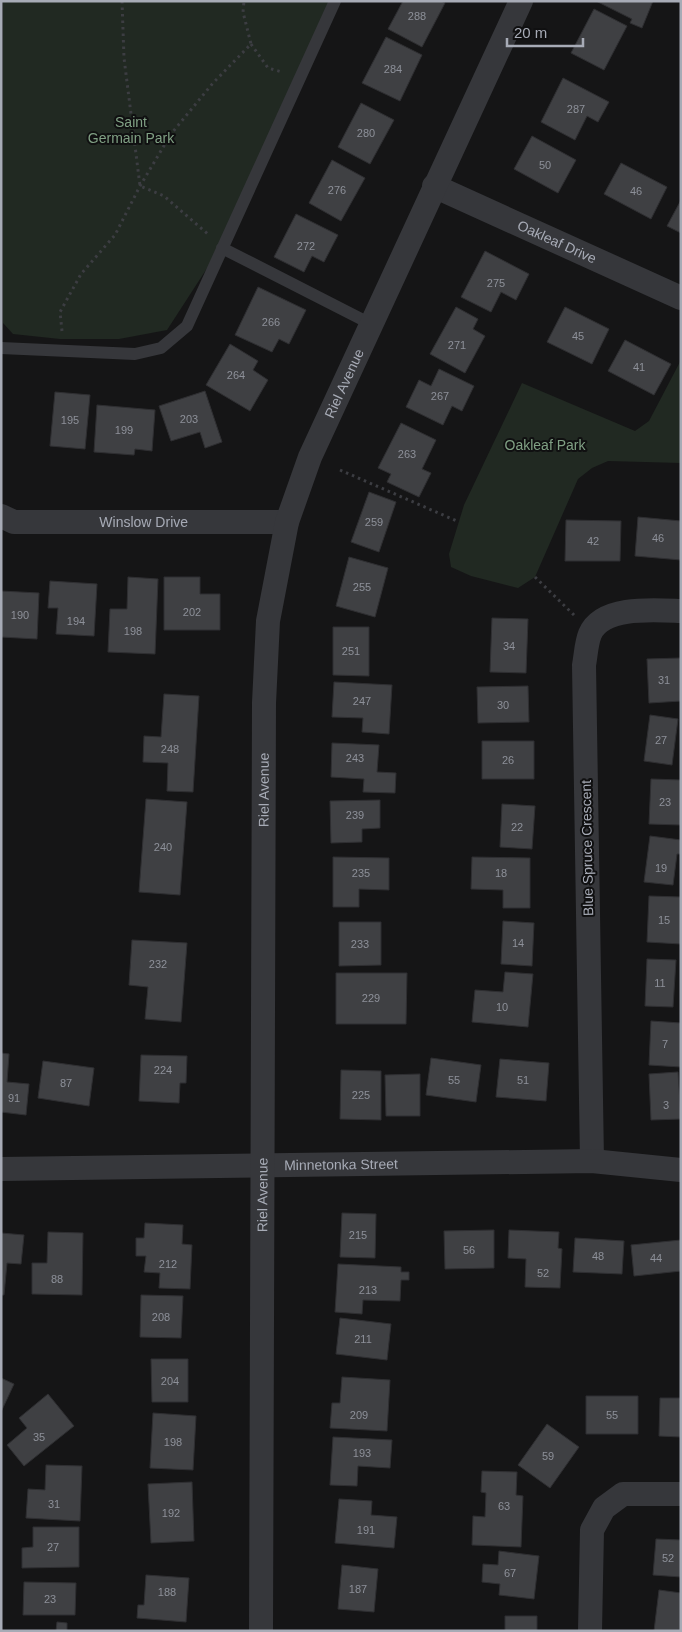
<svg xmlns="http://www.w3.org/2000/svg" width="682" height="1632" font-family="Arial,sans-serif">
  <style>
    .green { fill: #212922 }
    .building { fill: #3f4043; stroke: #2f2f32 }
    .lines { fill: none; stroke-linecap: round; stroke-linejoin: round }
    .path { stroke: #3c3d42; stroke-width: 3; stroke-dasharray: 2.5 4; stroke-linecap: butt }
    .lane { stroke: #36373b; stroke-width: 12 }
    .street { stroke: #36373b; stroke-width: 24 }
    .labels { text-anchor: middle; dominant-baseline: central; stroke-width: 4; stroke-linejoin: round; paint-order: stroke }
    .number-label { font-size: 11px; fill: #8d9099 }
    .park-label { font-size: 14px; fill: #80a084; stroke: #101011 }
    .street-label { font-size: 14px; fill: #a7abb6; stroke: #101011 }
  </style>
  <rect width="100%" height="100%" fill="#151516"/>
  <path class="green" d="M3,1H330L213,259L167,330L119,339H60L13,334L3,323Z
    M681,360V463L608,461L592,468L578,479L535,577L518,588L471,576L451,567L449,554L464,505L522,383L635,431L649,421Z"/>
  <path class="building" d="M403,1H441L445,3L422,47L388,29Z
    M596,1H653L642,28L630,23L632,19Z
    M594,9L627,26L604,70L571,53Z
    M386,37L422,55L400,101L362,83Z
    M563,78L609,102L598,122L587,116L575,140L541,122Z
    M361,103L394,120L370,164L338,147Z
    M532,136L576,160L558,193L514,169Z
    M332,160L365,178L341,221L309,203Z
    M621,163L667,187L651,219L604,194Z
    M681,200V233L667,226Z
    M296,214L338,235L324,262L312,256L304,272L274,257Z
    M485,251L529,274L516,300L501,292L491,312L461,297Z
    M258,287L306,310L289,344L279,339L272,352L235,335Z
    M456,307L478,319L473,329L485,336L465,373L430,354Z
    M565,307L609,329L592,364L547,342Z
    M625,340L671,364L654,395L608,371Z
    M230,344L258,361L253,370L268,380L250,411L206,385Z
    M439,369L474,386L462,411L452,406L443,425L406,407L419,380L431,386Z
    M205,391L222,442L205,448L200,432L171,441L159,406Z
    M55,392L90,395L85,449L50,446Z
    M97,405L155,410L152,451L135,449L134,455L94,452Z
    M401,423L436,440L422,469L431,473L419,497L387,482L391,474L378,468Z
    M369,492L396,502L379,552L351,542Z
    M638,517L681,521V560L635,556Z
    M566,520L621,521L620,561H565Z
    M349,557L388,568L375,617L336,606Z
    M128,577L158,579L155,654L108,652L110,609H127Z
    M164,577H200V594H220V630H164Z
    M50,581L97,584L94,636L56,634L58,608H48Z
    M1,591L39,593L37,639L1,637Z
    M492,618L528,619L526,673L490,672Z
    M333,627H369V676L333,675Z
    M681,658V701L649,703L647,659Z
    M334,682L392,685L389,734L362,732L363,718L332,717Z
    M528,686L529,722L478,723L477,687Z
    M164,694L199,696L193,792L167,791L168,763L143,762L144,736L161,737Z
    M650,715L678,719L672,765L644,761Z
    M482,741H534V779H482Z
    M332,743L379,745L377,772L396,773L395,793L363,792L364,779L331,777Z
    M651,779L681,780V825L649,824Z
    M146,799L187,802L180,895L139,892Z
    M380,800V828L362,829V842L331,843L330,801Z
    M502,804L535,806L532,849L500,847Z
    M650,836L681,840V854H677L673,885L644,882Z
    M333,857L389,858V890L359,889V907H333Z
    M472,857L530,858V908H503V890L471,889Z
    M649,896L681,897V944L647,942Z
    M503,921L534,923L532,966L501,964Z
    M339,922H381V965L339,966Z
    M132,940L187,943L181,1022L145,1019L148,987L129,985Z
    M647,959L676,960L673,1007L645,1006Z
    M505,972L533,974L528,1027L472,1022L475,990L503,992Z
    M336,973H407L406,1024H336Z
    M651,1021L681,1023V1067L649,1065Z
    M1,1053L9,1054L7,1082L29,1084L26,1115L1,1112Z
    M141,1055L187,1056L186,1083H180L179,1103L139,1101Z
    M431,1058L481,1065L476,1102L426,1095Z
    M500,1059L549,1063L546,1101L496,1097Z
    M43,1061L94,1068L89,1106L38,1098Z
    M341,1070L381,1071V1120L340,1119Z
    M678,1072L681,1119L651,1120L649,1074Z
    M420,1074V1116H386L385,1075Z
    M342,1213L376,1214L375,1258L340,1257Z
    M145,1223L183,1225L182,1244L192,1245L190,1289L159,1288L160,1273L144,1272L146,1256H136V1238H144Z
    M494,1230V1268L445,1269L444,1231Z
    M509,1230L559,1232L558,1248L562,1249L560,1288L525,1287L526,1259L508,1258Z
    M48,1232L83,1233L82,1295L32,1294V1263H47Z
    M1,1233L24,1235L21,1264L7,1263L4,1295H1Z
    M575,1238L624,1241L622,1274L573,1272Z
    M681,1240V1271L634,1276L631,1245Z
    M338,1264L401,1267V1272H409V1280H401L400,1301L363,1300L362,1314L335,1312Z
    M141,1295L183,1296L181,1338L140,1337Z
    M340,1318L391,1324L387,1360L336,1354Z
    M151,1359H188V1402H152Z
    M342,1377L390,1380L387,1431L330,1428L332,1403H340Z
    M1,1378L14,1384L1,1412Z
    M48,1394L74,1426L24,1466L7,1445L27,1428L19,1418Z
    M586,1396H638V1434H586Z
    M660,1398H681V1437L659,1436Z
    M153,1413L196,1416L193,1470L150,1468Z
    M547,1424L579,1447L550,1488L518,1465Z
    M333,1437L392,1440L390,1468L358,1466L357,1486L330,1485Z
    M46,1465L82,1466L80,1521L26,1518L28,1489L45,1490Z
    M482,1471L517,1472L516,1495L523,1496L521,1547L472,1545L473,1516L485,1517L486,1493L481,1492Z
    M192,1482L194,1541L151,1543L148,1484Z
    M339,1499L372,1501L371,1515L397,1517L394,1548L335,1543Z
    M33,1527H79V1567L22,1568V1548L33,1547Z
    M656,1539L681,1540V1577L653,1575Z
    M499,1551L539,1556L534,1599L499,1595L500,1584L482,1582L483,1564L498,1565Z
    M342,1565L378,1569L374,1612L338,1609Z
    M146,1575L189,1578L186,1622L137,1618L138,1605H144Z
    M24,1582L76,1583L75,1615H23Z
    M659,1590L681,1593V1631H654Z
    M505,1616H537V1631H505Z
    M57,1622L67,1623V1631H56Z"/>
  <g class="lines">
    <path class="path" d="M122,1L124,58L140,186L164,196L209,235
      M251,44L268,68L282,72
      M62,331L60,312L81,274L115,235L140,186L171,134L213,83L251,44L243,12L244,1
      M340,470L459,522
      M535,577L575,616"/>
    <path class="lane" d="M222,248L371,324
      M1,348L135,354L161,348L187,326L335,1"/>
    <g class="street">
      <path id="s1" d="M434,186L681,298"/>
      <path id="s2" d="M1,516L14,522H287"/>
      <path d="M592,1161L584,665C586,655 586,644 590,634C602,605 656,610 681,611"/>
      <path id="s3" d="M1,1169L592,1161L681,1170"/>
      <path id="s4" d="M261,1631L264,703L268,621L287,522L310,457L521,1"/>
      <path d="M590,1631L592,1530L604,1508L623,1494H681"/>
    </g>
  </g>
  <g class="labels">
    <g class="number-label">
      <text x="417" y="16">288</text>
      <text x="393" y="69">284</text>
      <text x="576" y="109">287</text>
      <text x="366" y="133">280</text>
      <text x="545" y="165">50</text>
      <text x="337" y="190">276</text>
      <text x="636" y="191">46</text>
      <text x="306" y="246">272</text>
      <text x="496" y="283">275</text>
      <text x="271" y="322">266</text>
      <text x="578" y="336">45</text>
      <text x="457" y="345">271</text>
      <text x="639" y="367">41</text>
      <text x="236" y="375">264</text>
      <text x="440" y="396">267</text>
      <text x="189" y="419">203</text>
      <text x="70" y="420">195</text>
      <text x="124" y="430">199</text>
      <text x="407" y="454">263</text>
      <text x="374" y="522">259</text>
      <text x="658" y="538">46</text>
      <text x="593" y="541">42</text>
      <text x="362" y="587">255</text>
      <text x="192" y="612">202</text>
      <text x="20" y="615">190</text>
      <text x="76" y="621">194</text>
      <text x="133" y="631">198</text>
      <text x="509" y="646">34</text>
      <text x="351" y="651">251</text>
      <text x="664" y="680">31</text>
      <text x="362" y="701">247</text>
      <text x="503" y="705">30</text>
      <text x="661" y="740">27</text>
      <text x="170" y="749">248</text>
      <text x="355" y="758">243</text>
      <text x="508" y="760">26</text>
      <text x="665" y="802">23</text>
      <text x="355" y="815">239</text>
      <text x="517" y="827">22</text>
      <text x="163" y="847">240</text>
      <text x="661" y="868">19</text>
      <text x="361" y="873">235</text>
      <text x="501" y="873">18</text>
      <text x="664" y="920">15</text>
      <text x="518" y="943">14</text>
      <text x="360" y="944">233</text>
      <text x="158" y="964">232</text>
      <text x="660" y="983">11</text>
      <text x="371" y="998">229</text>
      <text x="502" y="1007">10</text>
      <text x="665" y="1044">7</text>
      <text x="163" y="1070">224</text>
      <text x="454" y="1080">55</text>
      <text x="523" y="1080">51</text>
      <text x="66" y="1083">87</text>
      <text x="361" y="1095">225</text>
      <text x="14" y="1098">91</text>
      <text x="666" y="1105">3</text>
      <text x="358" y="1235">215</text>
      <text x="469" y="1250">56</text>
      <text x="598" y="1256">48</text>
      <text x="656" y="1258">44</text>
      <text x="168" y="1264">212</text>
      <text x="543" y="1273">52</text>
      <text x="57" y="1279">88</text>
      <text x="368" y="1290">213</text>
      <text x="161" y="1317">208</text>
      <text x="363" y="1339">211</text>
      <text x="170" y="1381">204</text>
      <text x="359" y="1415">209</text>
      <text x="612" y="1415">55</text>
      <text x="39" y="1437">35</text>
      <text x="173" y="1442">198</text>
      <text x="362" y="1453">193</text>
      <text x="548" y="1456">59</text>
      <text x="54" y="1504">31</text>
      <text x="504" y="1506">63</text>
      <text x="171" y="1513">192</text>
      <text x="366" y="1530">191</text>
      <text x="53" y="1547">27</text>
      <text x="668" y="1558">52</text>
      <text x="510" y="1573">67</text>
      <text x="358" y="1589">187</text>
      <text x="167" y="1592">188</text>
      <text x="50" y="1599">23</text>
    </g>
    <g class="park-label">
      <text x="131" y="122">Saint<tspan x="131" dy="16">Germain Park</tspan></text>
      <text x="545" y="445">Oakleaf Park</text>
    </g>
    <g class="street-label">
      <text stroke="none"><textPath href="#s1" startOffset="135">Oakleaf Drive</textPath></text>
      <text stroke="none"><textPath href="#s4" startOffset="1261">Riel Avenue</textPath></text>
      <text stroke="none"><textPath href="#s2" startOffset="144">Winslow Drive</textPath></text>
      <text stroke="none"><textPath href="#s4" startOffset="841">Riel Avenue</textPath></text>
      <text transform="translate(587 848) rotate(-91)">Blue Spruce Crescent</text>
      <text stroke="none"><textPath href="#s3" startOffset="340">Minnetonka Street</textPath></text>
      <text stroke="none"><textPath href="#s4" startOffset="436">Riel Avenue</textPath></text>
    </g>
  </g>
  <rect width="682" height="1632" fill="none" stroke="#a7abb6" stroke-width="5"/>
  <path d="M507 38v8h76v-8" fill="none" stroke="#a7abb6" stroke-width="2.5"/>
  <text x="514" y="38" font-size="15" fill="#a7abb6" stroke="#101011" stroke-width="4" paint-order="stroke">20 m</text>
</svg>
